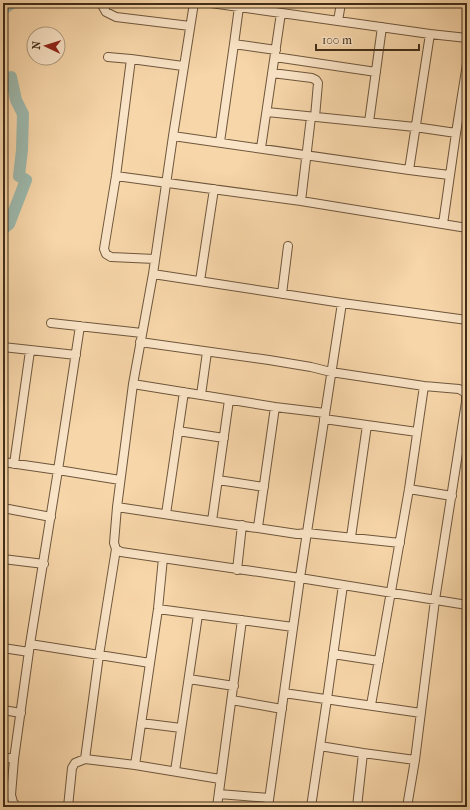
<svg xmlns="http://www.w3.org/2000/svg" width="470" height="810" font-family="'IM FELL French Canon',serif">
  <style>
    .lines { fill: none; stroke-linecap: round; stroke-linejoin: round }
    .river { stroke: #9db9ad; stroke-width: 12 }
    .street-casing { stroke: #6f573c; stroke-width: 10 }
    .street { stroke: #fae4c7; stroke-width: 8 }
  </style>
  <rect width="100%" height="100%" fill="#f7d6a9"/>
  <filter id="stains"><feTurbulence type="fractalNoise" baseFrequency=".005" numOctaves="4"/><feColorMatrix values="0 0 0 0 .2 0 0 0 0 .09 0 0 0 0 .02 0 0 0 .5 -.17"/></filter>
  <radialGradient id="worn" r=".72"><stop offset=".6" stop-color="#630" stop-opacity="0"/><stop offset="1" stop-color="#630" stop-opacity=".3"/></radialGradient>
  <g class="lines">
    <path class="river" d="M3,9L12,3
      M3,80L11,77L16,100L23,114L22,150L19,176L26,180L9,224L3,229"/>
    <g class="street-casing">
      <path id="street" d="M101,3L106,12L116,17L190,26
        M211,3L430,34L467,38
        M338,21L341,3
        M234,44L239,7
        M108,57L131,59
        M275,57L376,72
        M272,73L312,78L316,80L318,83L315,117
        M267,112L415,127L456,133
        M369,122L382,27
        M173,136L409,170L449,175
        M220,142L234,44L276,50
        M261,148L281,13
        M409,170L430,34
        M116,176L301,201L467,228
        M301,201L311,117
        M443,224L456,133L467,64
        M155,259L111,257L106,254L104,249L116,176L131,59L183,66
        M153,274L342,303L467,320
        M200,281L214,189
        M282,294L288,246
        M51,323L142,333
        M140,342L269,360L311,367L331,372L424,386L459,389L466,393V402L435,600L415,760L407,807
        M3,347L76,355
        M133,384L275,407L325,413
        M201,395L207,352
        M324,419L417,432
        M178,431L224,438
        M3,462L58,470L80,326
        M14,464L30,351
        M218,480L264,487
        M409,489L452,496
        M117,507L297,534L307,533L400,543
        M3,508L51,517
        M166,514L184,392
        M212,521L229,400
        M258,527L275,407
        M351,537L367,425
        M116,549L121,552L300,578L467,605
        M3,559L44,564
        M237,570L242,525
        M158,609L293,627
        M30,644L150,663
        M3,648L29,652
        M333,654L379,661
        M189,679L234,686
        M284,693L421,713
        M232,700L282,709
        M371,705L409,489L424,386
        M3,710L21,713
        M141,723L181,728
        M320,746L363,753L415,760
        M3,757L14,759
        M85,759L99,655L116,549L114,543L117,507L133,384L153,274L173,136L194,3
        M135,765L158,609L163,558
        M175,771L198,615
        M219,794L269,798
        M17,807L13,802L11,795L14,759L30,644L58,470L120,480
        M68,807L72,768L75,763L85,759L135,765L220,779
        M217,807L242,620
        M268,807L300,578L342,303
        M311,807L327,699L343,585
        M357,807L363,753"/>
    </g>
    <use href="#street" class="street"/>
  </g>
  <rect width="470" height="810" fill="none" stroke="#f7d6a9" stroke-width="16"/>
  <rect x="4" y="4" width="462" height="802" fill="none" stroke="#422d17" stroke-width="2"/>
  <rect x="8" y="8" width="454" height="794" fill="none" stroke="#422d17"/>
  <g transform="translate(46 46) rotate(274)"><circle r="19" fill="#fae4c7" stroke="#b09b81"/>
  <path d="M0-3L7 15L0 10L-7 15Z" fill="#8f2418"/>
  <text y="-6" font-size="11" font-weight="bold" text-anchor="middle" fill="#422d17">N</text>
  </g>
  <path d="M316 44v6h103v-6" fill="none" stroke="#422d17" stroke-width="2"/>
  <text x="322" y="44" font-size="12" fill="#422d17" stroke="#fae4c7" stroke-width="3" paint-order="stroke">100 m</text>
  <rect width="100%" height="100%" filter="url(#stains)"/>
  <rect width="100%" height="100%" fill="url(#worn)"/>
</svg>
